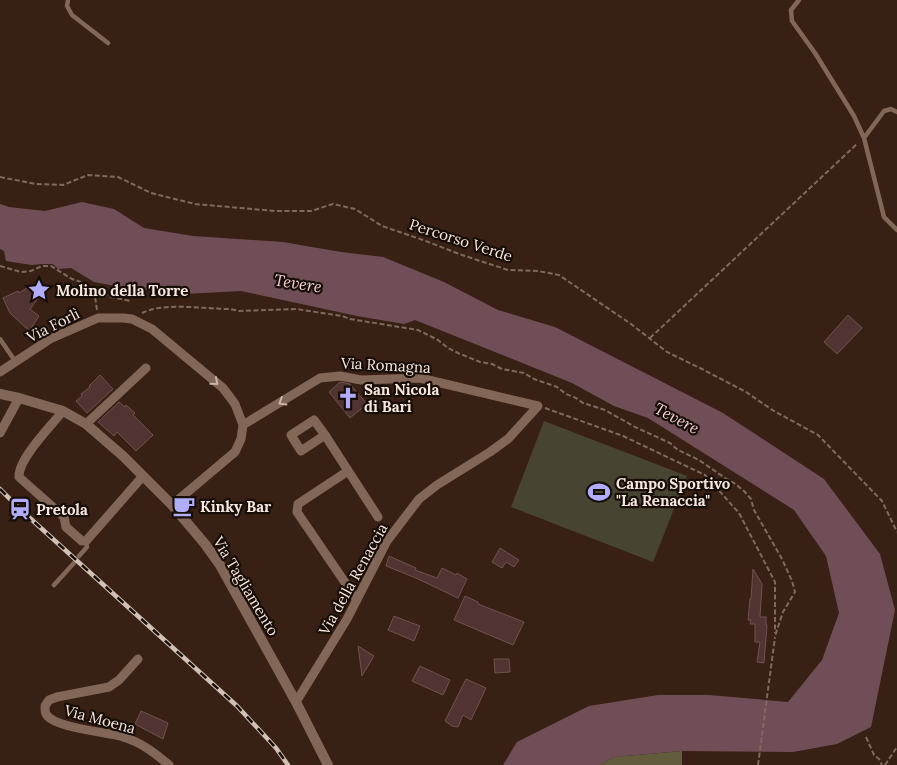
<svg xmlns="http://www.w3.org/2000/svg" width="897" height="765" font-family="Lora,serif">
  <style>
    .green { fill: #474431 }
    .forest { fill: #615c3b }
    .water { fill: #704e58 }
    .building { fill: #513432; stroke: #70514e }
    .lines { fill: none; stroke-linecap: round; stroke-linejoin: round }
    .path { stroke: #7f6a5f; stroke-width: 2; stroke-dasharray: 5 2.5; stroke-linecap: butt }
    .service { stroke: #826758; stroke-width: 4.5 }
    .minor { stroke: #826758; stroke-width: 9 }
    .tertiary { stroke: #826758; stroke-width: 10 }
    .rail-casing { stroke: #d1c0b6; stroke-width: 4.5 }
    .rail { stroke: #180e08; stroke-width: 2.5; stroke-dasharray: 8; stroke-linecap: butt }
    .oneway { stroke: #c8b4a8 }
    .labels { text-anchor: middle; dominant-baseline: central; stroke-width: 4.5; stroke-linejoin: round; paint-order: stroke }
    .street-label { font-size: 15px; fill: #f7e7de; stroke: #180e08 }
    .poi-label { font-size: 15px; font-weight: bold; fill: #f7e7de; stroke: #180e08; text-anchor: start }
    .water-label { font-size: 16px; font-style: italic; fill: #f7cfda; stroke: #180e08 }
  </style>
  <rect width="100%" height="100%" fill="#382114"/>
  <path class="green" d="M544,421L687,476L653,562L511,507Z"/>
  <path class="forest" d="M682,751V765H600L614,757Z"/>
  <path class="water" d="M82,202L114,209L144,228L193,236L283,242L341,252L383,257L444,282L498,310L555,327L723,413L824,479L880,554L895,610L871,727L837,744L793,752L682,751L614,757L600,765H503L517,742L589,706L658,695H709L788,702L822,660L839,613L826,556L794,510L648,418L614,406L572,383L415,320L404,324L357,316L241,291L183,294L121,287L94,282L71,268L58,269L53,264H42L32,265L6,261L4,251L0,249V204L9,207L45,211Z"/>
  <path class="building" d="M27,288L39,297L30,309L39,316L30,330L25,327L10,313L3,298L18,291L19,293Z
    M848,315L862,328L837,354L824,342Z
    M100,375L113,389L87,413L76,401L82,396L81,394L90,387L89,386Z
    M340,382L350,384L367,404L350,418L329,392Z
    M119,402L125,407L126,405L135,413L133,415L153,435L136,451L117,432L114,436L98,422Z
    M500,548L519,560L514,567L506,562L502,568L492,562Z
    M389,556L416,568L415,570L437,578L442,568L456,575L457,573L467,579L458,598L416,578L386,566Z
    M753,569L762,584L760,617H766V625H767L764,663L757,662L760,642H755V624H750L751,620H748L750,599H751Z
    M465,596L478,602V604L524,622L513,645L454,620Z
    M394,616L420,626L414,641L388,630Z
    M358,646L374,656L362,676Z
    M494,659H509L510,672L495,673Z
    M420,666L450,680L443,695L412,681Z
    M466,679L486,688L471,720L463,715L458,727L452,726L445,721Z
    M141,711L168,723L163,739L135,724Z"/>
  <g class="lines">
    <path class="path" d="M0,177L36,184L63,185L88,175L118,177L151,193L195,204L275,211H311L333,204L355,209L382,226L423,240L462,255L508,270L538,271L559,275L631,324L667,352L702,369L746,392L774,411L818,435L882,501L897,532
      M0,266L21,272L31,271L42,266H51L72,279L84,283L87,287L94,290L111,297L131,301
      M94,290L97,310
      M142,313C165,302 204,309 230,309L239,311L296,309L342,316L350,319L418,330L438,340L448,348L458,353L480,362L492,364L502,369L524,373L534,379L557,387L566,394L576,398L583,403L605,410L635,427L670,443L678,450L699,460L725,478L734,483L744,491L751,499L754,510L782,559L792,581L795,592L783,612L775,636
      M650,338L858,143
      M545,408L623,436L705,475L739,513L775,582V633
      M866,737L874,755L879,759L882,765
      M758,765L775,637
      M885,765L897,747"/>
    <path class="service" d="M68,0L67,6L72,15L108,43
      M799,0L791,10L792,21L815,53L854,116L864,138L884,217L897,230
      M864,138L884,111L891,109L897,112
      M0,339L15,361
      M79,556L87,547L86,541
      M54,585L74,563"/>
    <path class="minor" d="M0,372L50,339L98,318H123L132,319L152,329L223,388L235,404L243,425L241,439L235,452L172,505
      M63,411C51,426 18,459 19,477L64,517L66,527L82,541H86L143,476
      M314,420L325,435L301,451L291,435Z
      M86,424L146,368
      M243,425L320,378L340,376L361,380L420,378L538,406L508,439L490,452L437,485L419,499L387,541L347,619L296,702
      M0,433L19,398
      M325,435L378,517
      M348,471L298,504L297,512L357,600
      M138,659L119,680L109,687L57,697L49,700L45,706C45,709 45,712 46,714C53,728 108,732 123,737C141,742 156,754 169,765"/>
    <path class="tertiary" d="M0,394L19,398L63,411L86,424L123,456L172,505L205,544L220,565L296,702L328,765"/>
    <g class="rail-casing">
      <path id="rail" d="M0,489L20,509L237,706L276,748L288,765"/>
    </g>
    <use href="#rail" class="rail"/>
  </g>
  <defs><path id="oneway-chevron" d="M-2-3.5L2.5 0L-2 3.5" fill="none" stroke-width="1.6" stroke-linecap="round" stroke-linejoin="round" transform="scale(1.25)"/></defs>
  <g class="oneway">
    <use href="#oneway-chevron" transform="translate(215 382) rotate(40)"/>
    <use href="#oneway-chevron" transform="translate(282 402) rotate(149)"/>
  </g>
  <defs>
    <g id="sight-bare" transform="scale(1.725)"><path d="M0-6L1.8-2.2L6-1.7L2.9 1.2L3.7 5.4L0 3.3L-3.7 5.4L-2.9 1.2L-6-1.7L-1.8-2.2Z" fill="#b0aefa" stroke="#180e08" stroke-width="2.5" paint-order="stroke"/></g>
    <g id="church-bare" transform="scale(1.725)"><path d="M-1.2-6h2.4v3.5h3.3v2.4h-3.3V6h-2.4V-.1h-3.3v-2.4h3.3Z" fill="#b0aefa" stroke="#180e08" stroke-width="2.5" paint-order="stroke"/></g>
    <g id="stadium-bare" transform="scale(1.725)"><path d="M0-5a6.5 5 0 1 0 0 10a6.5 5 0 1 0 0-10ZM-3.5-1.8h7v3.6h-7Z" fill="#b0aefa" stroke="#180e08" stroke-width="2.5" paint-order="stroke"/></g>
    <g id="cafe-bare" transform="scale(1.725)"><path d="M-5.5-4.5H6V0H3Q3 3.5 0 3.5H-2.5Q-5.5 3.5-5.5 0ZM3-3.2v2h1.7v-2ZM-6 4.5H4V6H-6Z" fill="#b0aefa" stroke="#180e08" stroke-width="2.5" paint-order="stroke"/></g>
    <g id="station-bare" transform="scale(1.725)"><path d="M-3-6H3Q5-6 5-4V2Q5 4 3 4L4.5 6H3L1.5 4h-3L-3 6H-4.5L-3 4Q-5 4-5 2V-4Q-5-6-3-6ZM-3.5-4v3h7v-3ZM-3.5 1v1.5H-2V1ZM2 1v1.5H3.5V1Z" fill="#b0aefa" stroke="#180e08" stroke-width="2.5" paint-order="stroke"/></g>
  </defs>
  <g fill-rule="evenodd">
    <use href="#sight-bare" x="39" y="290"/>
    <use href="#church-bare" x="348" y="398"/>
    <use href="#stadium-bare" x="599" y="492"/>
    <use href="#cafe-bare" x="184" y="506"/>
    <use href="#station-bare" x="20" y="509"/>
  </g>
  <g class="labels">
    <g class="street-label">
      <text transform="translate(461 240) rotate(18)">Percorso Verde</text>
      <text transform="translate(53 325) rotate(-27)">Via Forlì</text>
      <text transform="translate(386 365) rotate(3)">Via Romagna</text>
      <text transform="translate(353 579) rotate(-61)">Via della Renaccia</text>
      <text transform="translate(246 586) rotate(59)">Via Tagliamento</text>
      <text transform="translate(100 719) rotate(15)">Via Moena</text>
    </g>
    <g class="poi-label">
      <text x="56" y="290">Molino della Torre</text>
      <text x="364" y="389">San Nicola<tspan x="364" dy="17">di Bari</tspan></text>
      <text x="616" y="483">Campo Sportivo<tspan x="616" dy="17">"La Renaccia"</tspan></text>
      <text x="200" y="506">Kinky Bar</text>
      <text x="36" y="509">Pretola</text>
    </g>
    <g class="water-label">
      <text transform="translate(298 283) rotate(9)">Tevere</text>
      <text transform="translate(677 418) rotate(28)">Tevere</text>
    </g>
  </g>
</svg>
